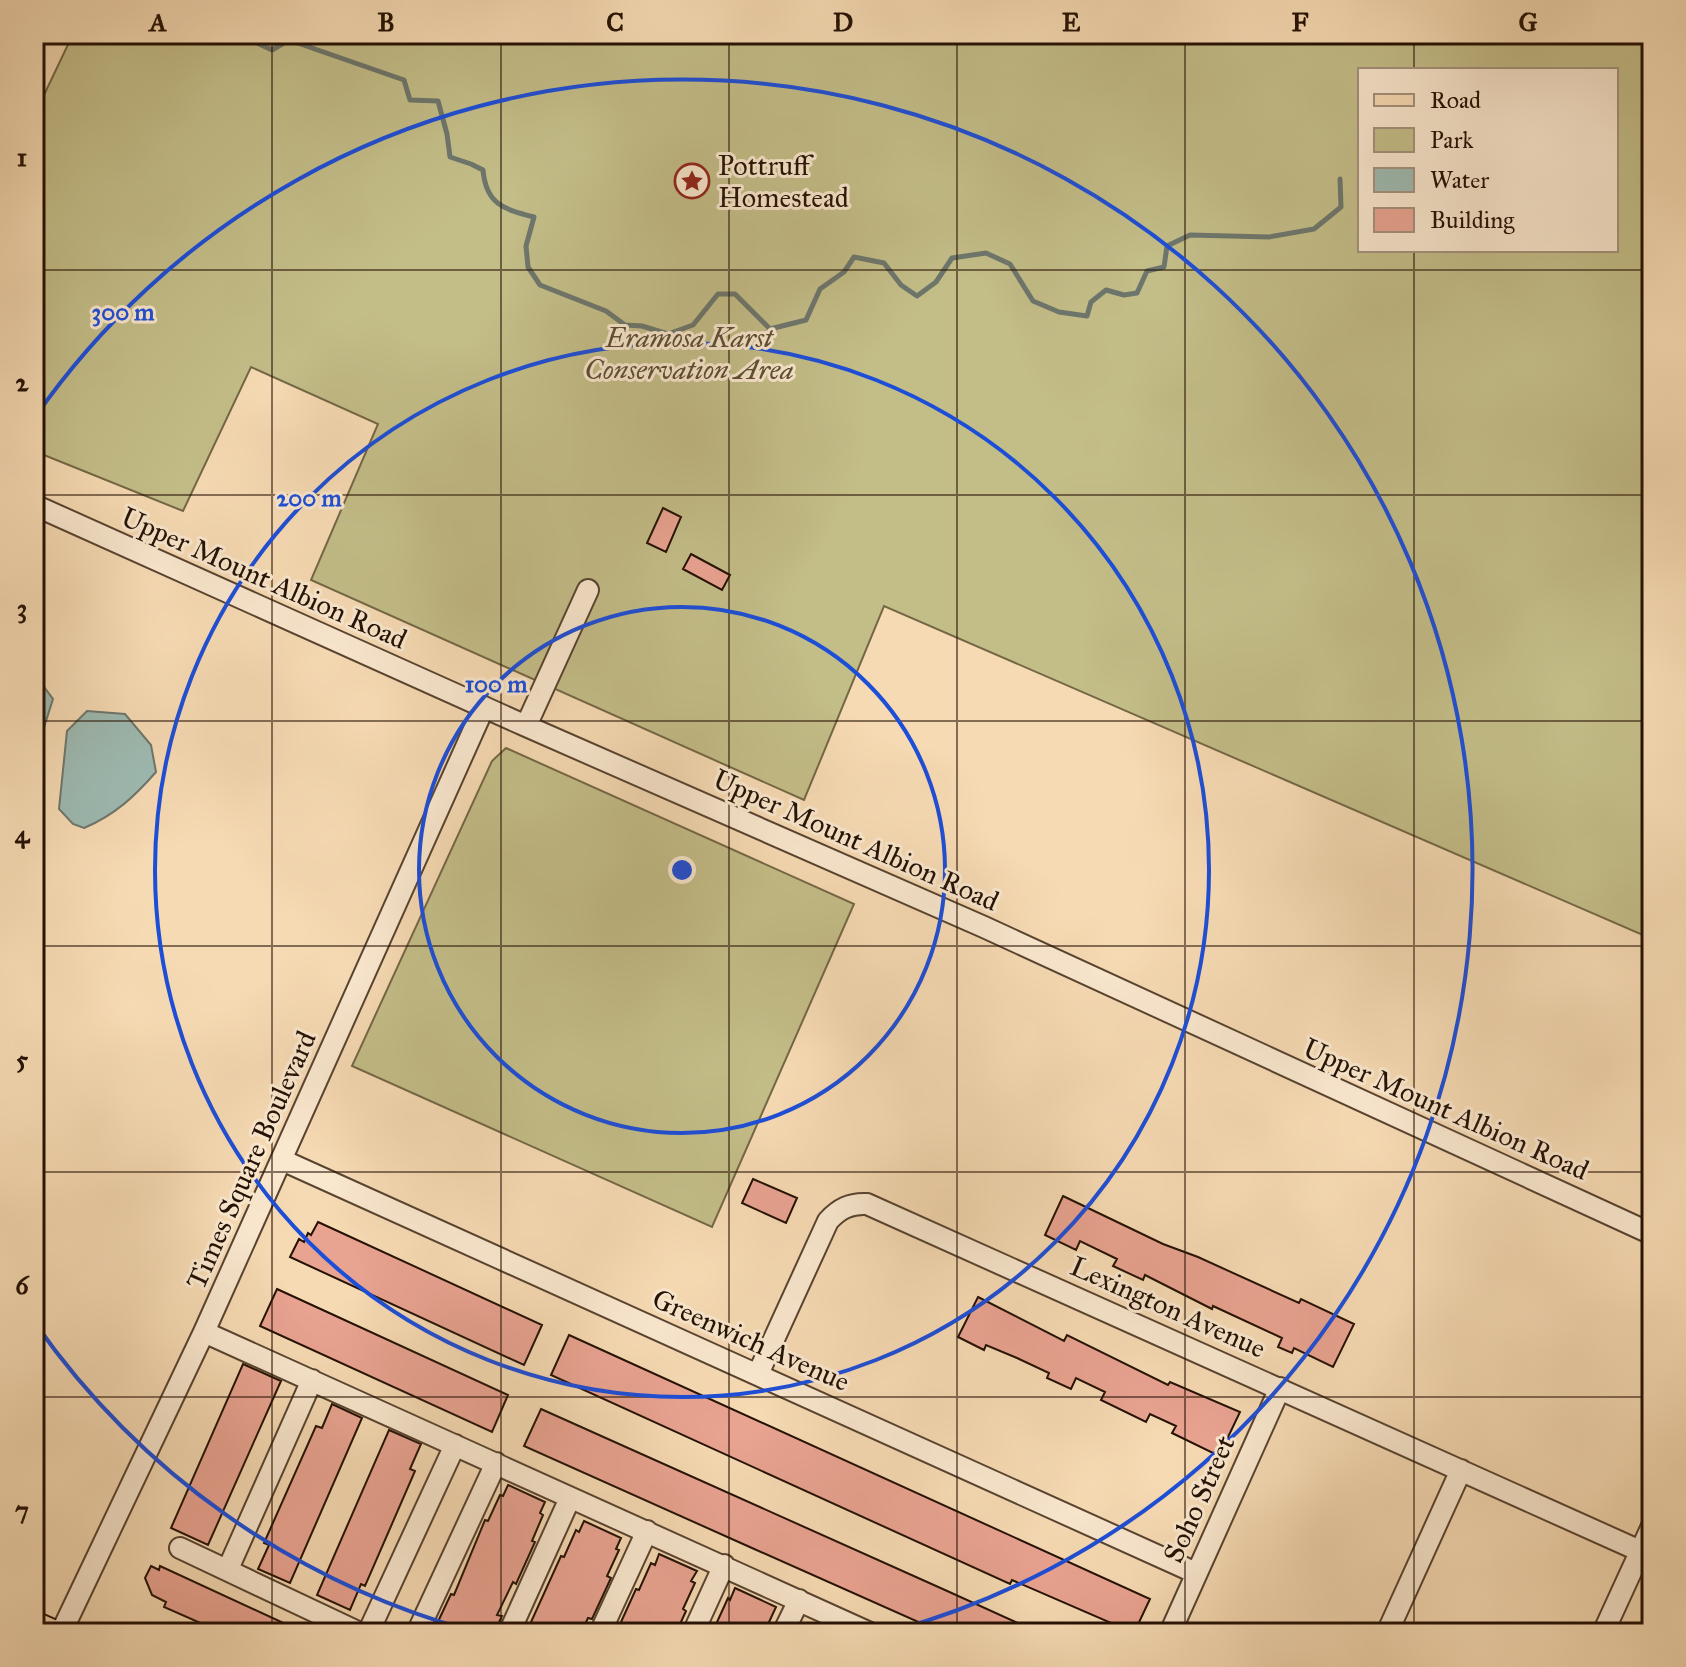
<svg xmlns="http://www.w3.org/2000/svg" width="1686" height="1667" font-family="'IM FELL Great Primer',serif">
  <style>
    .green { fill: #c3bd88; stroke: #746746; stroke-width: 2; fill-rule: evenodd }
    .water { fill: #9dbab2; stroke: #6d766c; stroke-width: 2 }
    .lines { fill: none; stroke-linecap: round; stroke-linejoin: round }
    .stream { stroke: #6d766c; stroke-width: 5 }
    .building { fill: #e9a391; stroke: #241104; stroke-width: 2 }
    .minor-casing { stroke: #584330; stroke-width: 24 }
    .major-casing { stroke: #241104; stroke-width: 30 }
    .minor { stroke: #f9e7ce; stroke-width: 20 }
    .major { stroke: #f6dab3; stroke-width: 26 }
    .grid { fill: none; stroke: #241104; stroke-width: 2; stroke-opacity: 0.55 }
    .ring { fill: none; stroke: #1d4ed8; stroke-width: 4 }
    .labels { text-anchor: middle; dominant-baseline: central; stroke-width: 6; stroke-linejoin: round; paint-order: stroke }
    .poi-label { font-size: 28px; fill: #241104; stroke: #f9e7ce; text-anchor: start }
    .park-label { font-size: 28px; font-style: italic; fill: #5c4d32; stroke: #f9e7ce }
    .street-label { font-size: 28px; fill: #241104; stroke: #f9e7ce }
    .centre { fill: #1d4ed8; stroke: #f9e7ce; stroke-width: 4 }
    .ring-label { font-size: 24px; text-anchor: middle; font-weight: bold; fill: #1d4ed8; stroke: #f9e7ce; stroke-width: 6; stroke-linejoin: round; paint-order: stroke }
    .neatline { fill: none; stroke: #241104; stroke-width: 3 }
    .grid-label { font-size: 26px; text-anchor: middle; font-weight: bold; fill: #241104 }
  </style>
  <rect width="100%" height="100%" fill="#f6dab3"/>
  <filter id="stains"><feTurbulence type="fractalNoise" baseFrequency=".0025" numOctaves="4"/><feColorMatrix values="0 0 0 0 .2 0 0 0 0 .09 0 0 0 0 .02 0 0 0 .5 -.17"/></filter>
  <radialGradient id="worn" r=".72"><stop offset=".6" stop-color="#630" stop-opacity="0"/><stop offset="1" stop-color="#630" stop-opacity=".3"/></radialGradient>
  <path class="green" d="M73,34H1652V939L884,606L804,800L311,580L378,424L251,367L183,511L34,451V116ZM1360,70H1616V250H1360Z
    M506,748L854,904L712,1227L352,1066L492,761Z"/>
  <path class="water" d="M34,678L38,679L53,699L34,759Z
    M87,711L125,714L151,745L156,772C135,796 115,815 84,828L73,824L59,809L67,731Z"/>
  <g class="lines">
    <path class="stream" d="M256,34L257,43L272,50L289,40L404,80L410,100L438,101L447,134L450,157L471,164L483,170C486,204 503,209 534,217L526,246L528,267L540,285L606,311L625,325L642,326L668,334L693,325L718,294H735L770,329L806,320L820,289L844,272L854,257L884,263L901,285L917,296L936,282L952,258L986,253L1010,264L1033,301L1059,312L1087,316L1091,302L1106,290L1124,295L1137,293L1147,271L1164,267L1167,246L1190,235L1269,237L1314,229L1341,207L1340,179"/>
  </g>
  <path class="building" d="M663,508L681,517L666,552L647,543Z
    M691,554L730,575L722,590L683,569Z
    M753,1179L797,1198L786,1223L742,1203Z
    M1063,1196L1163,1244L1198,1257L1299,1303L1301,1299L1354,1324L1333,1367L1294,1348L1292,1353L1278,1347L1282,1338L1213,1306L1212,1309L1145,1275L1143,1280L1113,1266L1117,1259L1080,1241L1076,1250L1045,1235Z
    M318,1222L542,1325L524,1365L290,1257L299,1239L304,1242L308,1233L311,1235Z
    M277,1289L508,1395L492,1432L260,1326Z
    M978,1297L1064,1341L1067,1335L1168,1385L1170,1382L1240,1412L1219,1456L1172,1433L1176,1426L1150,1414L1146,1422L1101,1400L1105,1392L1076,1378L1071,1389L1047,1378L1049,1373L1017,1358L986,1345L984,1350L958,1337Z
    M569,1335L1150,1599L1134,1633L1012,1580L1010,1584L551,1375Z
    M243,1364L281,1381L208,1545L171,1528Z
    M332,1404L362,1418L290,1583L258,1569L269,1545L264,1543L316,1426L322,1428Z
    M541,1409L945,1590L1040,1633H943L752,1548L524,1446Z
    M389,1430L421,1444L410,1469L415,1471L365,1586L361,1584L350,1610L317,1595Z
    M508,1485L545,1502L540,1513L543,1515L532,1541L535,1542L516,1584L513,1582L497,1615L502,1616L494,1633H437L438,1630L435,1628L451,1594L454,1595L485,1520L488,1521L500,1495L503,1496Z
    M584,1521L621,1538L616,1549L619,1550L607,1576L611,1578L592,1619L588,1618L581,1633H526L561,1556L564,1557L576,1530L579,1532Z
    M659,1554L697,1571L691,1581L695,1583L683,1609L686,1611L676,1633H616L636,1589L639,1590L651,1563L655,1565Z
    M151,1566L159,1570L160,1566L305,1633H223L164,1607L166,1602L152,1595L145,1578Z
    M735,1588L776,1607L764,1633H712L728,1598L730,1600Z"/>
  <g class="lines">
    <g class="minor-casing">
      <path id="minor" d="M34,505L526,726L984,927L1652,1234
        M526,726L588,590
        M282,1160L1196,1573
        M204,1332L870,1633
        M758,1374L828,1221C839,1209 850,1203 867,1204L1640,1551
        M180,1548L360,1633
        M228,1569L312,1380
        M61,1633L204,1332L484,707
        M368,1633L455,1445
        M417,1633L496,1463
        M509,1633L570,1498
        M600,1633L647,1531
        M693,1633L724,1565
        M783,1633L799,1600
        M1170,1633L1280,1388
        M1387,1633L1461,1470
        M1603,1633L1652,1526"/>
    </g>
    <g class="major-casing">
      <path id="major" d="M34,1625L52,1633"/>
    </g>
    <use href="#minor" class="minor"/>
    <use href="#major" class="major"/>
  </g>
  <path class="grid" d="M272,34V1633M501,34V1633M729,34V1633M957,34V1633M1185,34V1633M1414,34V70M1414,250V1633M34,270H1652M34,495H1652M34,721H1652M34,946H1652M34,1172H1652M34,1397H1652"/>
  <g class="ring">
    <circle cx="682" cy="870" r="263"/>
    <circle cx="682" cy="870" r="527"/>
    <path d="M471 1631A790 790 0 0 1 35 1323M35 417A790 790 0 1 1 893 1631"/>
  </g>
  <defs>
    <g id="sight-ring" transform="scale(1.8)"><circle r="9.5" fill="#f9e7ce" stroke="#8f2418" stroke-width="1.5"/><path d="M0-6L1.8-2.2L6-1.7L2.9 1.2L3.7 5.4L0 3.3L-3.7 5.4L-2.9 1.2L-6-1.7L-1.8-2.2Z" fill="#8f2418"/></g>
  </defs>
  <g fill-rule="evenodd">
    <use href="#sight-ring" x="692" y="181"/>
  </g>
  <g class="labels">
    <g class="poi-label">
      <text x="718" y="165">Pottruff<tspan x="718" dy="32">Homestead</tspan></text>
    </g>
    <g class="park-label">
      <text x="689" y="337">Eramosa Karst<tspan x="689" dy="32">Conservation Area</tspan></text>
    </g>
    <g class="street-label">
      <text transform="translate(264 578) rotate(24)">Upper Mount Albion Road</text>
      <text transform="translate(856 840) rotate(24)">Upper Mount Albion Road</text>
      <text transform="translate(1446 1109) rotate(24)">Upper Mount Albion Road</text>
      <text transform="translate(251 1160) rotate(-66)">Times Square Boulevard</text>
      <text transform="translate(1168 1307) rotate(24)">Lexington Avenue</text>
      <text transform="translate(751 1340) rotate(24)">Greenwich Avenue</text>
      <text transform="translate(1199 1499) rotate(-66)">Soho Street</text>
    </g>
  </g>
  <circle cx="682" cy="870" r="12" class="centre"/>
  <g class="ring-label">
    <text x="123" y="320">300 m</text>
    <text x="309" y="506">200 m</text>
    <text x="496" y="692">100 m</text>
  </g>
  <rect width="1686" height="1667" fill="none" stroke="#f6dab3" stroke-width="88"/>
  <rect x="1358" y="68" width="260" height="184" fill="#f9e7ce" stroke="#a4917d" stroke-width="2"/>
  <rect x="1374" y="94" width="40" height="12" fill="#f6dab3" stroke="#a4917d" stroke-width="2"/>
  <text x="1430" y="108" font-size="24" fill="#241104">Road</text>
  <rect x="1374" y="128" width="40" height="24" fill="#c3bd88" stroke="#a4917d" stroke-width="2"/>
  <text x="1430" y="148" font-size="24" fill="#241104">Park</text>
  <rect x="1374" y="168" width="40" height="24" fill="#9dbab2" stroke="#a4917d" stroke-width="2"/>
  <text x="1430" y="188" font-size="24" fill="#241104">Water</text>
  <rect x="1374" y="208" width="40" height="24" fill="#e9a391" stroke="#a4917d" stroke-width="2"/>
  <text x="1430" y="228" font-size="24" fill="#241104">Building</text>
  <rect x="44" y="44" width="1598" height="1579" class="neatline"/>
  <g class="grid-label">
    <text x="158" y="31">A</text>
    <text x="386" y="31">B</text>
    <text x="615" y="31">C</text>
    <text x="843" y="31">D</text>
    <text x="1071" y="31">E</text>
    <text x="1300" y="31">F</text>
    <text x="1528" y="31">G</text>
    <text x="22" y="166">1</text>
    <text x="22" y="391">2</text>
    <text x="22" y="617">3</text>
    <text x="22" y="843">4</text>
    <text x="22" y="1068">5</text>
    <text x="22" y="1294">6</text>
    <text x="22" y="1519">7</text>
  </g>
  <rect width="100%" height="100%" filter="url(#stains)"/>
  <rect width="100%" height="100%" fill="url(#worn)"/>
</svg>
